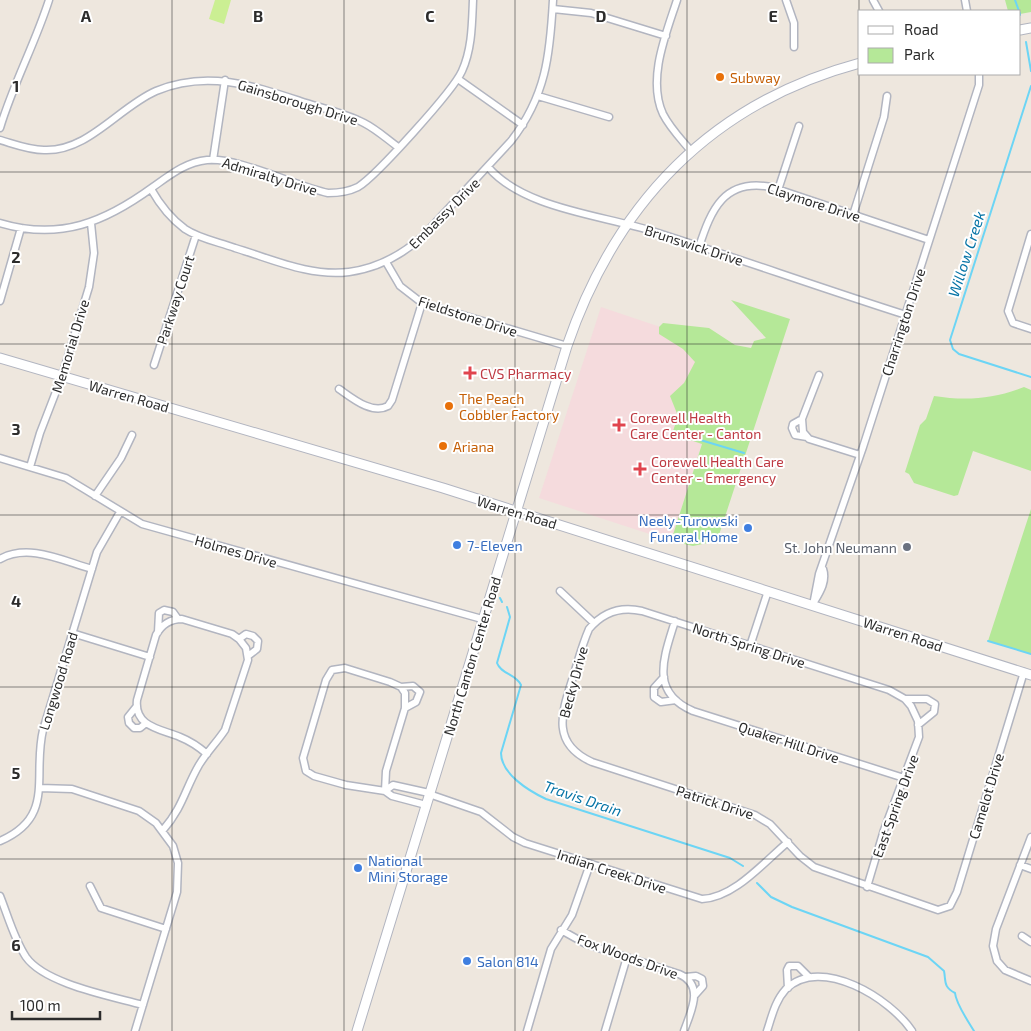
<svg xmlns="http://www.w3.org/2000/svg" width="1031" height="1031" font-family="'Exo 2',sans-serif">
  <style>
    .medical { fill: #f5dbdd }
    .green { fill: #b5e898 }
    .pitch { fill: #cbef93 }
    .lines { fill: none; stroke-linecap: round; stroke-linejoin: round }
    .stream { stroke: #6cd5f5; stroke-width: 2 }
    .minor-casing { stroke: #b2b5c0; stroke-width: 9 }
    .secondary-casing { stroke: #b2b5c0; stroke-width: 11 }
    .minor { stroke: #fff; stroke-width: 6 }
    .secondary { stroke: #fff; stroke-width: 9 }
    .grid { fill: none; stroke: #2c2c2c; stroke-width: 1; stroke-opacity: 0.55 }
    .food-dot { fill: #e8710a; stroke: #fff; stroke-width: 2 }
    .health-dot { fill: #e0444e; stroke: #fff; stroke-width: 2 }
    .shop-dot { fill: #3f7fe0; stroke: #fff; stroke-width: 2 }
    .worship-dot { fill: #6b7280; stroke: #fff; stroke-width: 2 }
    .labels { text-anchor: middle; dominant-baseline: central; stroke-width: 4; stroke-linejoin: round; paint-order: stroke }
    .food-label { font-size: 14px; fill: #c56008; stroke: #fff; text-anchor: start }
    .street-label { font-size: 14px; fill: #2c2c2c; stroke: #fff }
    .health-label { font-size: 14px; fill: #be3a42; stroke: #fff; text-anchor: start }
    .shop-label { font-size: 14px; fill: #366cbe; stroke: #fff; text-anchor: start }
    .worship-label { font-size: 14px; fill: #5b616d; stroke: #fff; text-anchor: end }
    .water-label { font-size: 15px; font-style: italic; fill: #0674a6; stroke: #fff }
    .grid-label { font-size: 16px; text-anchor: middle; font-weight: bold; fill: #2c2c2c; stroke: #fff; stroke-width: 4; stroke-linejoin: round; paint-order: stroke }
  </style>
  <rect width="100%" height="100%" fill="#eee7de"/>
  <path class="medical" d="M601,307L702,341L672,433L702,443L671,541L539,498Z"/>
  <path class="green" d="M1005,0H1031V12L1020,14V11H1008Z
    M731,300L790,319L717,541L693,546L671,541L702,444L672,434L678,416L670,396L684,383L695,362L683,349L659,334V327L663,323L709,328L735,345L751,348L754,341L766,338Z
    M1024,387L1031,390V471L973,451L958,495L954,496L914,483L909,474L905,472L920,425L926,419L934,396C966,401 994,399 1024,387Z
    M1031,509V654L988,641Z"/>
  <path class="pitch" d="M215,0H231L224,24L209,19Z"/>
  <g class="lines">
    <path class="stream" d="M1015,0L1019,11
      M1020,13V15
      M1026,42L1031,71
      M1031,86L950,340L953,349L959,354L1031,377
      M677,433L744,453
      M500,598L502,602
      M507,607L510,617L497,663C501,674 516,674 521,685L501,753C501,774 529,791 546,799L730,858L743,866
      M988,641L1031,654
      M757,883L771,897L792,907L928,957L944,971C946,981 943,987 955,993C956,1004 968,1021 974,1031"/>
    <g class="minor-casing">
      <path id="minor" d="M677,0C666,34 647,79 663,114C670,128 681,139 691,151
        M786,0L794,23V47
        M873,0L879,11
        M965,0L967,11
        M553,9L591,13L666,36
        M458,79L523,125
        M538,96L609,117
        M0,128C13,84 35,44 49,0
        M0,140C14,144 29,150 44,150C88,152 119,107 156,91C206,70 251,85 300,101C321,108 345,113 364,123C376,129 387,139 398,147
        M213,160L225,80
        M488,167C524,209 602,215 652,231C737,258 821,288 906,315
        M151,189C160,205 170,218 185,229C200,239 219,242 235,248C272,259 310,277 349,272C378,268 402,255 423,236L511,141C546,96 550,55 553,0
        M778,190L799,126
        M853,215L884,117L887,96
        M0,223C60,241 105,222 153,187C170,175 186,162 207,160C238,157 295,186 328,193C339,193 348,192 358,187C376,176 453,91 462,71C472,49 472,24 473,0
        M1031,234L1008,311L1013,323L1031,329
        M699,247C711,210 724,178 771,187L929,240
        M386,262L400,286L422,303L567,346
        M0,301L21,228
        M154,365L196,235
        M819,375L802,419L803,432L809,439L860,455
        M339,389C352,398 372,415 388,406L392,400L422,303
        M802,419L793,424L792,428L795,435L807,437
        M0,458L66,478L142,524L482,619
        M30,467L40,433L62,376L89,287L94,253L91,223
        M95,496L121,458L132,435
        M0,559C29,543 63,561 92,569
        M560,591L594,623
        M814,602C820,592 827,581 823,569
        M813,605L819,574L863,447L979,85V74
        M675,621C664,657 649,692 693,711L904,778
        M158,632L159,613L164,610L173,612L178,619
        M72,633L150,657
        M239,639L246,634L253,636L258,641L257,649L248,656
        M750,646L768,591
        M664,677L654,688V697L661,702L676,700
        M401,687L413,686L420,692L416,702L405,708
        M905,699H927L935,704L934,712L918,725
        M136,707L128,717L129,723L134,728H140L145,724
        M40,788L72,789L139,811L156,823L173,846L178,863L177,892L135,1031
        M385,791L386,771L405,708V693L401,687L390,682L345,668L332,670L326,680L303,758L306,771L314,776L346,785L385,791L392,796L426,805
        M385,791L393,785L429,793
        M429,794L481,812L513,837L525,843L702,899C734,898 764,862 788,842
        M163,830C183,807 185,789 199,765C207,752 217,742 225,730L248,660L246,648L239,639L232,634L182,619C170,619 162,624 156,635L137,700C134,727 161,729 180,737C190,741 199,747 207,754
        M1031,837L996,929L993,946L997,961L1005,970L1031,981
        M0,841C56,817 32,776 43,730L97,552L120,512
        M1020,865L1031,869
        M90,886L101,908L166,929
        M867,887L884,830L919,737L918,721L911,706L905,699L889,690L642,611C620,606 603,612 589,629C582,645 578,661 573,677C562,712 550,743 592,762L755,815L770,824L800,856L814,867L938,910L950,906L957,892L1024,672
        M0,896C8,916 14,939 26,957C45,984 111,996 143,1005
        M561,930L586,944L679,974C705,985 691,1011 684,1031
        M1022,936L1031,942
        M685,977L696,976L702,979L703,986L695,995
        M788,988L787,970L789,966H798L809,977
        M527,1031L551,949L572,915L590,864
        M605,1031L627,957
        M767,1031C772,1016 775,1001 786,989C821,955 891,999 912,1031"/>
    </g>
    <g class="secondary-casing">
      <path id="secondary" d="M1020,30L1031,28
        M0,358L443,488L1031,675
        M357,1031L567,346C616,203 711,103 860,63"/>
    </g>
    <use href="#minor" class="minor"/>
    <use href="#secondary" class="secondary"/>
  </g>
  <path class="grid" d="M172,0V1031M344,0V1031M515,0V1031M687,0V1031M859,0V1031M0,172H1031M0,344H1031M0,515H1031M0,687H1031M0,859H1031"/>
  <g class="food-dot">
    <circle cx="720" cy="77" r="5"/>
    <circle cx="449" cy="406" r="5"/>
    <circle cx="443" cy="446" r="5"/>
  </g>
  <g class="health-dot">
    <path d="M467.5 365.5h5v5h5v5h-5v5h-5v-5h-5v-5h5z"/>
    <path d="M616.5 417.5h5v5h5v5h-5v5h-5v-5h-5v-5h5z"/>
    <path d="M637.5 461.5h5v5h5v5h-5v5h-5v-5h-5v-5h5z"/>
  </g>
  <g class="shop-dot">
    <circle cx="748" cy="528" r="5"/>
    <circle cx="457" cy="545" r="5"/>
    <circle cx="358" cy="868" r="5"/>
    <circle cx="467" cy="961" r="5"/>
  </g>
  <circle class="worship-dot" cx="907" cy="547" r="5"/>
  <g class="labels">
    <g class="food-label">
      <text x="730" y="77">Subway</text>
      <text x="459" y="398">The Peach<tspan x="459" dy="16">Cobbler Factory</tspan></text>
      <text x="453" y="446">Ariana</text>
    </g>
    <g class="street-label">
      <text transform="translate(298 102) rotate(17)">Gainsborough Drive</text>
      <text transform="translate(270 176) rotate(17)">Admiralty Drive</text>
      <text transform="translate(814 202) rotate(18)">Claymore Drive</text>
      <text transform="translate(444 213) rotate(-45)">Embassy Drive</text>
      <text transform="translate(694 245) rotate(18)">Brunswick Drive</text>
      <text transform="translate(175 300) rotate(-72)">Parkway Court</text>
      <text transform="translate(468 316) rotate(18)">Fieldstone Drive</text>
      <text transform="translate(903 322) rotate(-72)">Charrington Drive</text>
      <text transform="translate(70 346) rotate(-73)">Memorial Drive</text>
      <text transform="translate(129 396) rotate(16)">Warren Road</text>
      <text transform="translate(517 512) rotate(17)">Warren Road</text>
      <text transform="translate(236 551) rotate(16)">Holmes Drive</text>
      <text transform="translate(903 634) rotate(18)">Warren Road</text>
      <text transform="translate(749 645) rotate(18)">North Spring Drive</text>
      <text transform="translate(472 656) rotate(-73)">North Canton Center Road</text>
      <text transform="translate(58 681) rotate(-73)">Longwood Road</text>
      <text transform="translate(573 682) rotate(-75)">Becky Drive</text>
      <text transform="translate(789 742) rotate(18)">Quaker Hill Drive</text>
      <text transform="translate(986 796) rotate(-73)">Camelot Drive</text>
      <text transform="translate(715 802) rotate(18)">Patrick Drive</text>
      <text transform="translate(895 806) rotate(-70)">East Spring Drive</text>
      <text transform="translate(612 871) rotate(18)">Indian Creek Drive</text>
      <text transform="translate(628 956) rotate(20)">Fox Woods Drive</text>
    </g>
    <g class="health-label">
      <text x="480" y="373">CVS Pharmacy</text>
      <text x="630" y="417">Corewell Health<tspan x="630" dy="16">Care Center - Canton</tspan></text>
      <text x="651" y="461">Corewell Health Care<tspan x="651" dy="16">Center - Emergency</tspan></text>
    </g>
    <g class="shop-label">
      <text x="738" y="520" text-anchor="end">Neely-Turowski<tspan x="738" dy="16">Funeral Home</tspan></text>
      <text x="467" y="545">7-Eleven</text>
      <text x="368" y="860">National<tspan x="368" dy="16">Mini Storage</tspan></text>
      <text x="477" y="961">Salon 814</text>
    </g>
    <g class="worship-label">
      <text x="897" y="547">St. John Neumann</text>
    </g>
    <g class="water-label">
      <text transform="translate(966 254) rotate(-72)">Willow Creek</text>
      <text transform="translate(583 798) rotate(19)">Travis Drain</text>
    </g>
  </g>
  <g class="grid-label">
    <text x="86" y="22">A</text>
    <text x="258" y="22">B</text>
    <text x="430" y="22">C</text>
    <text x="601" y="22">D</text>
    <text x="773" y="22">E</text>
    <text x="16" y="92">1</text>
    <text x="16" y="263">2</text>
    <text x="16" y="435">3</text>
    <text x="16" y="607">4</text>
    <text x="16" y="779">5</text>
    <text x="16" y="951">6</text>
  </g>
  <rect x="858" y="10" width="162" height="65" fill="#ffffff" stroke="#ababab"/>
  <rect x="868" y="26" width="25" height="8" fill="#ffffff" stroke="#ababab"/>
  <text x="904" y="35" font-size="15" fill="#2c2c2c">Road</text>
  <rect x="868" y="48" width="25" height="15" fill="#b5e898" stroke="#ababab"/>
  <text x="904" y="60" font-size="15" fill="#2c2c2c">Park</text>
  <path d="M12 1011v8h88v-8" fill="none" stroke="#2c2c2c" stroke-width="2.5"/>
  <text x="20" y="1011" font-size="15" fill="#2c2c2c" stroke="#ffffff" stroke-width="4" paint-order="stroke">100 m</text>
</svg>
